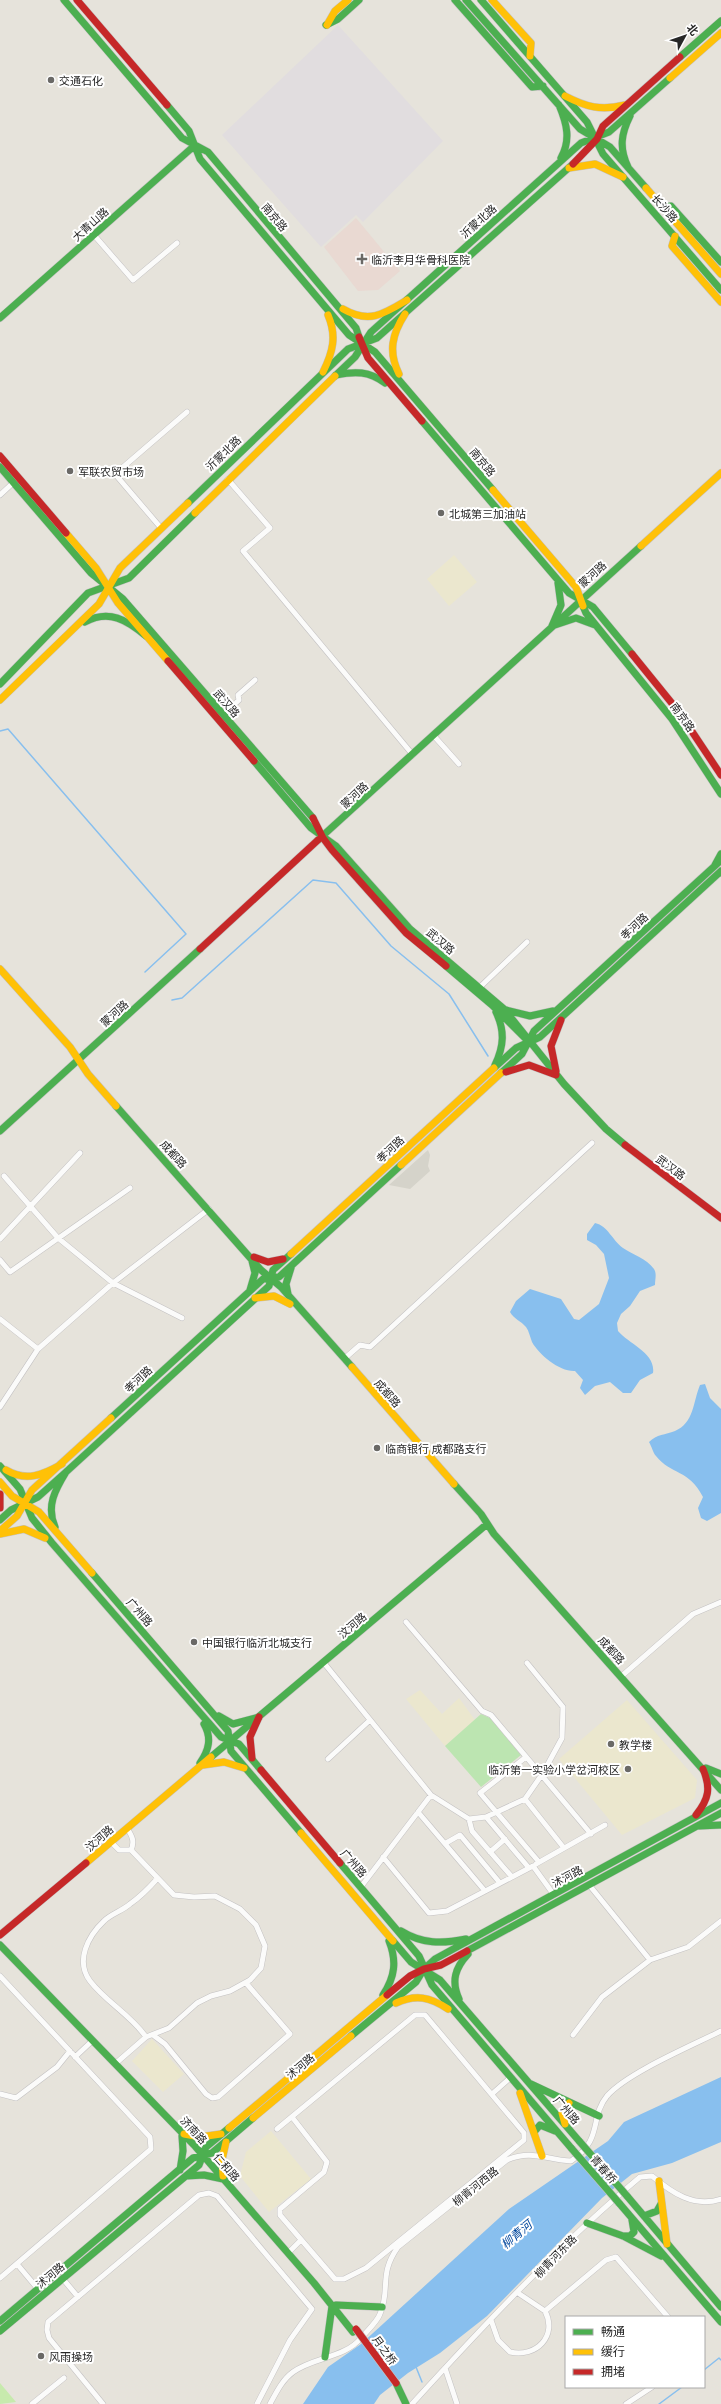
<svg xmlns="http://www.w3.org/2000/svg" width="721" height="2404" font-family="'Exo 2','Noto Sans SC',sans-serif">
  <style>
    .industrial { fill: #e1dddf }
    .education { fill: #ebe7ce }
    .medical { fill: #e9d9d2 }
    .green { fill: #bce5b1 }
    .pitch { fill: #c7eaad }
    .plaza { fill: #d5d3ca }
    .water { fill: #88bfee }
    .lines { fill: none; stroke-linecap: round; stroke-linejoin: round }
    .stream { stroke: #88bfee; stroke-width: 1.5 }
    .street-casing { stroke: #c3c1c2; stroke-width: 6 }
    .fast-casing { stroke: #c3c1c2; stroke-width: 8 }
    .slow-casing { stroke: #c3c1c2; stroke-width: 8 }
    .jam-casing { stroke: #c3c1c2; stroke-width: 8 }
    .street { stroke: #fbfbfa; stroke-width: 5 }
    .fast { stroke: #4caf50; stroke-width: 7 }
    .slow { stroke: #ffc107; stroke-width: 7 }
    .jam { stroke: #c62828; stroke-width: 7 }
    .fast-bridge-casing { stroke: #c3c1c2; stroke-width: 8; stroke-linecap: butt }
    .jam-bridge-casing { stroke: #c3c1c2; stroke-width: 8; stroke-linecap: butt }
    .fast-bridge { stroke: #4caf50; stroke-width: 7 }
    .jam-bridge { stroke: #c62828; stroke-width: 7 }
    .poi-dot { fill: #6a6966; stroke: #fff; stroke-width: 1.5 }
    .labels { text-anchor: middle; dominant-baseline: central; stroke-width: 4; stroke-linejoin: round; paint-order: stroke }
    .poi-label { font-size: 11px; fill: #272727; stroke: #fff; text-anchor: start }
    .street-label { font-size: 11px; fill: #272727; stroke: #fff }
    .water-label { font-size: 12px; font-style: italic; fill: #04489d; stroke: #fff }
  </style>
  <rect width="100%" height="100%" fill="#e6e3db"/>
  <path class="industrial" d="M338,25L443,141L363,222L356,215L321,247L222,135Z"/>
  <path class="education" d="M454,555L477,582L449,606L427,579Z
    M420,1690L442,1714L459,1698L475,1720L445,1746L406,1699Z
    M627,1700L697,1780L695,1798L622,1835L559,1759Z
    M152,2039L184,2074L163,2092L132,2061Z
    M271,2131L311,2179L269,2212L240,2176L246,2152Z"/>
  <path class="medical" d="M356,218L400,271L378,290L358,291L324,247Z"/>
  <path class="green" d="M481,1714L490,1718L521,1755L481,1787L445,1746Z"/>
  <path class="pitch" d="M0,2383L16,2402L0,2404Z"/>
  <path class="plaza" d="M428,1150L430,1155L428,1166L430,1171L410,1189L389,1185Z"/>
  <path class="water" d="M595,1223C608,1226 612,1240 623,1248C632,1254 647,1259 654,1269C657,1274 655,1279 655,1285L640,1291L630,1306L621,1314L617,1323L618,1331C629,1344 656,1353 653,1373L640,1380L631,1393H623L610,1382L595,1386L585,1395L580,1388L583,1380L575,1371C560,1372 539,1355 532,1342C530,1337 529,1331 526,1327C521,1321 514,1319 510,1312L516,1301L530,1289L561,1299L574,1319L579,1320L599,1304L609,1278L604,1254L596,1245L587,1240V1234Z
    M705,1384L710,1398L721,1409V1513L707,1521L701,1518L698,1508L703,1497C689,1469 671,1475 656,1456C653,1453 652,1447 649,1442C657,1434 665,1435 675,1431C694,1423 693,1402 700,1385Z
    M721,2077V2142L672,2163L632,2174L602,2198L487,2316L440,2353L408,2373L380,2395L374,2404H303L328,2367L361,2344L509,2209L608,2141L624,2122Z"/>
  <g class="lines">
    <path class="stream" d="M0,731L8,729L186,934L145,972
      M172,1000L182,998L313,880L336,883L391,946L449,994L488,1056
      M416,2367L422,2382
      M704,2370L719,2358L721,2360
      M659,2404L682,2387"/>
    <g class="street-casing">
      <path id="street" d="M94,235L133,280L177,243
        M227,480L231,483L270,528L243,551L413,755
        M0,495L14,482
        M161,528L115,474L187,412
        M223,715L239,700L238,695L255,680
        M434,736L459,764
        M480,987L527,942
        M4,1176L58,1238L113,1283L182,1318
        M0,1239L80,1153
        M0,1260L10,1272L130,1188
        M0,1319L38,1349
        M344,1359L360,1345L370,1347L592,1143
        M0,1407L38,1349L113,1283L209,1209
        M406,1622L482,1711L491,1715L591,1834
        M324,1663L431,1795
        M624,1674L693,1614L721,1602
        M526,1757L480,1793L539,1862
        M328,1759L370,1720
        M525,1799L564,1848
        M418,1812L485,1891
        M486,1817L529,1868
        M469,1819L472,1831L512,1877
        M111,1842L119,1850H131C135,1841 132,1836 127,1828
        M446,1843L460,1835L500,1883
        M490,1852L505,1839
        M383,1857L429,1913L447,1911L533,1866L554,1895
        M536,1864L605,1825
        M590,1886L650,1960L688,1947L721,1921
        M360,1888L431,1795L469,1819L486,1817L525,1799L543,1773L562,1738L563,1707L527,1663
        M0,1976L150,2137L151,2149L0,2278
        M153,2035L165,2044L206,2094L212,2098L218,2097L290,2034L246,1983
        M573,2035L602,1997L650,1960
        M146,2037C131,2015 106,2002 90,1981C75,1961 88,1936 104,1921C111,1914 122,1911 130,1904C140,1897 149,1888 157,1879
        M75,2057L91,2042
        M115,2064L146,2037L169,2028L197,2003L211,1996L230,1991L250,1980L261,1968L265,1946L256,1925L240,1909L215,1896L194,1897L174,1895L131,1850
        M0,2094L16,2098L57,2067L70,2051
        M492,2094L510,2078
        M277,2129L415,2015H425L524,2133V2140L366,2268L344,2279H335L280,2215V2209L324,2172L327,2162L292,2117
        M290,2251L301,2240
        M17,2264L38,2289
        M63,2279L78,2297
        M518,2293L545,2311L606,2260L616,2257L668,2317
        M491,2320L498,2340L510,2352C536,2358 558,2336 545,2311
        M445,2368L457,2404
        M32,2404L64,2378
        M103,2404L49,2338L47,2330L48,2322L199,2195L209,2193L217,2196L312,2309L290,2340L257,2404
        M270,2404C276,2393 282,2380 293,2372C313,2357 345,2358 361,2338C367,2331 377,2322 380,2314C391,2289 378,2275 398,2247L507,2160C531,2149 547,2160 571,2161C604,2139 589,2118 607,2096C627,2073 691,2046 721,2031
        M412,2404C484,2325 558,2246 640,2177L652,2176C672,2193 694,2208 721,2199
        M626,2404L652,2387"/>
    </g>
    <g class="fast-casing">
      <path id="fast" d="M64,0L182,138L208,152L356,328L359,337
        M455,0L532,87L543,86
        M466,0L580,129L610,147L646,188
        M481,0L587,122L603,154L721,290
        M326,25L338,19L359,0
        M680,57L721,21
        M167,105L189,131L200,159L349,335L375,352L493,490
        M559,105C567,124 571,140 561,158
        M628,167C619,148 621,134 630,116
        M663,207L671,206L721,262
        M0,318L194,146
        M336,375C355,371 369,371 385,383
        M335,376L355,357L371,332L581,143L609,132L670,78
        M422,421L569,593L593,607L632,654
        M0,467L91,573L102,582
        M188,503L348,349L377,338L573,164
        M112,590L123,599L313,818
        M583,606L586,613L672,719L721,794
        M85,622C109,609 127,620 146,636
        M552,626L561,605L558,583
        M552,626L576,618L595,625
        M0,684L88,593L129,578L195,513
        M254,761L311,828L336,846L410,929L504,1009L564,1084L606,1129L625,1145
        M318,840L641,546
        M715,865L721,854
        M719,873H721
        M446,966L492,1005L526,1039
        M506,1010L530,1016L553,1011
        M495,1065C504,1046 505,1031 496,1012
        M494,1068L516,1048L540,1037L721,871
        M501,1073L522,1054L534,1031L718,863
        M116,1106L261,1270L281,1287L352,1367
        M0,1131L200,949
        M250,1290L255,1273L252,1261
        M288,1294L286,1284L291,1268
        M111,1418L263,1279L279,1277L401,1165
        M0,1466L20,1489L32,1518L52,1543L221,1737L239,1744L261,1770
        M454,1484L481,1514L494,1534L721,1790
        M0,1520L11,1510L38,1497L66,1472L269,1286L273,1270L291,1254
        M55,1527C46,1506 55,1490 66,1472
        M92,1573L228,1731L231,1751L301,1833
        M219,1716L233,1724L259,1717
        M211,1757L487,1524
        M200,1763C209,1750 212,1738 204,1724
        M706,1768L721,1774
        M699,1826L721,1825
        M340,1863L419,1956L432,1985L572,2149
        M401,1931C422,1944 442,1944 466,1939
        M393,1941L411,1962L440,1980L580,2142
        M0,1945L194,2145L314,2283L353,2332
        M467,1951L721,1813
        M383,1995C395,1977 397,1961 389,1941
        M459,1999C451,1981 455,1968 468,1954
        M351,2036L416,1982L424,1969L435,1959L721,1803
        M531,2084L599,2116
        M534,2132L540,2125L555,2131
        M180,2170L183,2151L182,2136
        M186,2176L204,2175L223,2179
        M627,2196L721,2307
        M619,2203L721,2322
        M644,2216L657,2211L661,2204
        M587,2223L623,2236L661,2256
        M623,2236H630L634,2232L632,2220
        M336,2305L382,2307
        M0,2321L193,2158L212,2153L253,2118
        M0,2331L199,2165L206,2147L229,2128
        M325,2357L332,2306
        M396,2383L406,2404"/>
    </g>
    <g class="slow-casing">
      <path id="slow" d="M492,0L531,43L530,56
        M327,25L335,11L348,0
        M670,78L721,33
        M565,96C586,107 601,111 625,105
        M569,168L595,164L623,177
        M646,188L721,274
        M675,236L672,246L721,302
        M343,309C369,324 384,314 407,300
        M323,372C333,352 337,336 328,315
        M399,374C388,352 392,334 405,314
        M493,490L576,587L583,606
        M195,513L335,376
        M66,533L96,568L118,603L168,661
        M641,546L721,473
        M0,700L99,604L120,568L188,503
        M0,969L70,1047L88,1074L116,1106
        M401,1165L501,1073
        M291,1254L494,1068
        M255,1298L274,1296L290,1304
        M352,1367L454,1484
        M6,1470C26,1482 43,1475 62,1464
        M0,1482L12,1496L39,1512L92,1573
        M0,1531L17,1516L32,1490L111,1418
        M0,1534L24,1529L45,1538
        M203,1765L224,1762L244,1768
        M301,1833L393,1941
        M86,1863L211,1757
        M396,2003C416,1994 430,1997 448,2009
        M520,2093L542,2156
        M253,2118L351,2036
        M565,2124L562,2113L569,2103
        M229,2128L387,1995
        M184,2134L200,2137L221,2134
        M223,2176L222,2160L226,2142
        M659,2181L667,2244"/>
    </g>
    <g class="jam-casing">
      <path id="jam" d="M77,0L167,105
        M573,164L597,139L603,126L680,57
        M359,337L368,358L422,421
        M0,456L66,533
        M632,654L679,712L721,775
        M168,661L254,761
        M313,818L323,838L332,850L406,933L446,966
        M200,949L318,840
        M556,1071L551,1046L561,1020
        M506,1072L529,1065L556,1075
        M625,1145L721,1218
        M254,1257L268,1262L283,1259
        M0,1494V1508
        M252,1758L250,1737L259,1717
        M261,1770L340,1863
        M696,1815C709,1799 711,1788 703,1769
        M0,1935L86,1863
        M387,1995L410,1976L424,1969L441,1965L467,1951"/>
    </g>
    <use href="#street" class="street"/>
    <use href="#fast" class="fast"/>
    <use href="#slow" class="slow"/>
    <use href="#jam" class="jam"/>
    <g class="fast-bridge-casing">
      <path id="fast-bridge" d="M580,2142L627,2196
        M572,2149L619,2203"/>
    </g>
    <g class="jam-bridge-casing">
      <path id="jam-bridge" d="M356,2329L396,2383"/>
    </g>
    <use href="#fast-bridge" class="fast-bridge"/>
    <use href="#jam-bridge" class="jam-bridge"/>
  </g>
  <g class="poi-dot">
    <circle cx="51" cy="80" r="4"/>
    <path d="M360 253h4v4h4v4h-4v4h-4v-4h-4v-4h4z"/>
    <circle cx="70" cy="471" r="4"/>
    <circle cx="441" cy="513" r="4"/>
    <circle cx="377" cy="1448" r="4"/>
    <circle cx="194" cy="1642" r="4"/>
    <circle cx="611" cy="1744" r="4"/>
    <circle cx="628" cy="1769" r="4"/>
    <circle cx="41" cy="2356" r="4"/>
  </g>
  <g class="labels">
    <g class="poi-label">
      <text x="59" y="80">交通石化</text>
      <text x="371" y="259">临沂李月华骨科医院</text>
      <text x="78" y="471">军联农贸市场</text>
      <text x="449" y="513">北城第三加油站</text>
      <text x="385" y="1448">临商银行 成都路支行</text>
      <text x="202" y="1642">中国银行临沂北城支行</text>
      <text x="619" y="1744">教学楼</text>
      <text x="620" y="1769" text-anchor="end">临沂第一实验小学岔河校区</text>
      <text x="49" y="2356">风雨操场</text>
    </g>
    <g class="street-label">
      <text transform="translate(665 208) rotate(49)">长沙路</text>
      <text transform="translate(275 217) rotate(50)">南京路</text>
      <text transform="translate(478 221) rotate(-42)">沂蒙北路</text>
      <text transform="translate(90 224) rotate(-42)">大青山路</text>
      <text transform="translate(223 453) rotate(-44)">沂蒙北路</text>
      <text transform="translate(483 462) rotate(50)">南京路</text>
      <text transform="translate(592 574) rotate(-42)">蒙河路</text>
      <text transform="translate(227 703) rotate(49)">武汉路</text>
      <text transform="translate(683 717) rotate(54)">南京路</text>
      <text transform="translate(354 795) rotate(-43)">蒙河路</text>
      <text transform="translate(634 926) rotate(-43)">孝河路</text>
      <text transform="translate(441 941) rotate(40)">武汉路</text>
      <text transform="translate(114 1013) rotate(-42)">蒙河路</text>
      <text transform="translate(390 1149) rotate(-43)">孝河路</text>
      <text transform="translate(174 1154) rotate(48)">成都路</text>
      <text transform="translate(671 1167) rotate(37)">武汉路</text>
      <text transform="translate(138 1379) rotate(-43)">孝河路</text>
      <text transform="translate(388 1393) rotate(49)">成都路</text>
      <text transform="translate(140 1612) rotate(49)">广州路</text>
      <text transform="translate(352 1625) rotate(-40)">汶河路</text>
      <text transform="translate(612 1650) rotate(48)">成都路</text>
      <text transform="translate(99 1838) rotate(-41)">汶河路</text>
      <text transform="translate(354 1863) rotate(49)">广州路</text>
      <text transform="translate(567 1876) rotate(-28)">沭河路</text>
      <text transform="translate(300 2066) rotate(-40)">沭河路</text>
      <text transform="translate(567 2110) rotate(49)">广州路</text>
      <text transform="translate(194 2130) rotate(47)">济南路</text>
      <text transform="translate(227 2167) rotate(49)">仁和路</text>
      <text transform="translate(604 2169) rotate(49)">青春桥</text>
      <text transform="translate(475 2186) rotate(-39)">柳青河西路</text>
      <text transform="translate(555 2256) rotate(-46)">柳青河东路</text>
      <text transform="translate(50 2275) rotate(-40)">沭河路</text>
      <text transform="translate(385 2350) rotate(54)">月之桥</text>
    </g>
    <g class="water-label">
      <text transform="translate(516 2234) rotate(-40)">柳青河</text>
    </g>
  </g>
  <rect x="565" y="2316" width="140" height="72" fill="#ffffff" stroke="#a9a9a9"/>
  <rect x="573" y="2329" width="20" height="6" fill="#4caf50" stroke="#a9a9a9"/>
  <text x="601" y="2336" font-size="12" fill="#272727">畅通</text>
  <rect x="573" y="2349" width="20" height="6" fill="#ffc107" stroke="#a9a9a9"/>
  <text x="601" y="2356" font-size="12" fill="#272727">缓行</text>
  <rect x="573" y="2369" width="20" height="6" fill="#c62828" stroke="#a9a9a9"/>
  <text x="601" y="2376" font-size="12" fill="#272727">拥堵</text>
  <g transform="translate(685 36) rotate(50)" stroke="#ffffff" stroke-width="3" paint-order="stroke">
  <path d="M0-3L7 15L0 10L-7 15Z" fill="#272727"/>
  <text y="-6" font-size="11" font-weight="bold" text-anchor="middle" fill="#272727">北</text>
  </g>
</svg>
